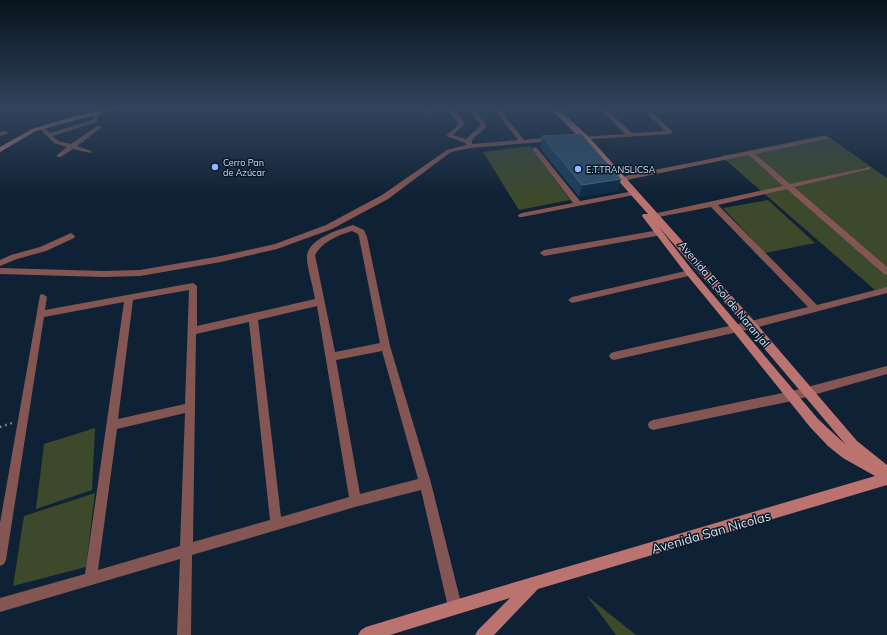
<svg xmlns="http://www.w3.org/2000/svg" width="887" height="635" font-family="Mulish,sans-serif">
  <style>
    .green { fill: #3d492b }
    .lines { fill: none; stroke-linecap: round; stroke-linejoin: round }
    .path { stroke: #7b8a99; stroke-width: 2.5; stroke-dasharray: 1.5 4; stroke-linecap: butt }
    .street { fill: #835653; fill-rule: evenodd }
    .secondary { fill: #bb7370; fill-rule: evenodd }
    .wall { fill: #1a3e5e }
    .shaded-wall { fill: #0d2c47 }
    .building { fill: #2e506d; stroke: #486681 }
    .poi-dot { fill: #96b6fd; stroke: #06182a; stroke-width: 1.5 }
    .labels { text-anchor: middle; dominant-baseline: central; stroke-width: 3; stroke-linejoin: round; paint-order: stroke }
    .far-poi-label { font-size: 9px; fill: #d4e0ed; stroke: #06182a; text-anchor: start }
    .street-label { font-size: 11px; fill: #d4e0ed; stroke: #06182a }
    .near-street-label { font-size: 13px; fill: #d4e0ed; stroke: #06182a }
  </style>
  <rect width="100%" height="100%" fill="#0f2235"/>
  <path class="green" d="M826,135L887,178V288L875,290L721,156Z
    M530,146L570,200L519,210L483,152Z
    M768,200L815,243L765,253L723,208Z
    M95,428L92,490L36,509L44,444Z
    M95,493L86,567L13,586L24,516Z
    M587,596L636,635H616Z"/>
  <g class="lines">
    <path class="path" d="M0,427L12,423"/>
    <path class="street" d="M411,107C417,107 422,109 428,109C433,110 439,107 445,107L430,114Z
      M446,107H452L465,124L453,135L466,139L480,126V124L465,107H471L485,123L486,127L472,140V144L518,140L492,107H498L524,140L553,137L556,139L553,141L470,148L451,152L388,199L332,229L277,249L221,262L140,276L104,277L0,274V268L104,271L140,270L221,256L275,244L326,225L382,195L447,150L466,145L465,143L446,136L459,124Z
      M572,107H587L556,114L553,112Z
      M598,107H605L632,133L665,131L640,107H647L673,132L670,134L578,140V138L580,137L625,134Z
      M95,112L100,113L97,122L53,136L58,141L71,144L97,126H101V128L77,146L91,151V153L73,149L61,157H57V155L67,147L54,143L40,129L42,126H46V129L50,133L92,120Z
      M5,131L8,133L7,134L0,136V132Z
      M825,136L828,138L827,139L755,154L790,184L870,167V169L794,187L887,267V275L884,274L787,189L718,205L817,305L887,287V293L751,329L614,360L611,359L609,356L611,353L614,352L751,321L808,307L711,207L648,219L644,217L648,215L783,186L749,155L631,179L617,184L613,182L615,180L629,175Z
      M535,147L537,148L580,201L634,191L638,193L634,195L522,217H519L518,215L522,213L573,203L532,149Z
      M353,225L364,230L367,237L390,346L431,483L462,607L460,612L455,614L450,612L448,607L421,490L355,507L192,555L191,635H177L180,559L0,612V598L85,574L124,302L44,317L6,560L4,564L0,566V523L40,295L43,294L47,297L45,310L193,283L197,286V326L315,299C314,290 306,264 307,256C308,239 340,229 353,225ZM352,231L358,234L359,237L380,343L335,352L315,255C322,242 338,235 352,231ZM189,290L185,404L118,419L133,300ZM317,306L349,497L281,517L258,320ZM249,322L270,520L193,542L196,334ZM382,351L418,479L360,494L336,360ZM185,413L180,546L98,570L117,429Z
      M659,230L662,231L663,233L662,235L544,256L540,253L544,250Z
      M71,233L75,236L74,238L46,251L17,259L0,266V260L11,255L40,247Z
      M690,270L693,271L694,273L693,275L572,303L568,300L572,297Z
      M887,366V374L792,401L653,430L649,428L648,425L649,422L653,420L792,391Z"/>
    <path class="secondary" d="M114,107H127L76,120L36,131L0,152V147L32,129L72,117Z
      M549,107H556L589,137L755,322L857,441L887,465V485L538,589L494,635H475L478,630L510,598L390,635H358L361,630L366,627L455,600L875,476L843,458L828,446L810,427L733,331L687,275L642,216L643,214H648L583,141ZM658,226L747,328L846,445L818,419L693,271Z"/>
  </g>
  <path class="wall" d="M542,136L621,179L617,191L579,197L540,148Z"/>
  <path class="shaded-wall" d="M621,179L617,191L579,197L582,185Z"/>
  <path class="building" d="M581,134L621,179L582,185L542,136Z"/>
  <linearGradient id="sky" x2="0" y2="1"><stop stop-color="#08131d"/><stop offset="0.55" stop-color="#31445c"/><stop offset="1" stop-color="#31445c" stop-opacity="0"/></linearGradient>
  <rect width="887" height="196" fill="url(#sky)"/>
  <g class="poi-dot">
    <circle cx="215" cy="167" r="4"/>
    <circle cx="578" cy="169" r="4"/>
  </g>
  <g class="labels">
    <g class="far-poi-label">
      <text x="223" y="162">Cerro Pan<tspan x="223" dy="10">de Azúcar</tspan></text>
      <text x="586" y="169">E.T.TRANSLICSA</text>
    </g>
    <g class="street-label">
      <text transform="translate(724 294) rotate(50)">Avenida El Sol de Naranjal</text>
    </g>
    <g class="near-street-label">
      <text transform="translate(711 532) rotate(-16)">Avenida San Nicolas</text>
    </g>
  </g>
</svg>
